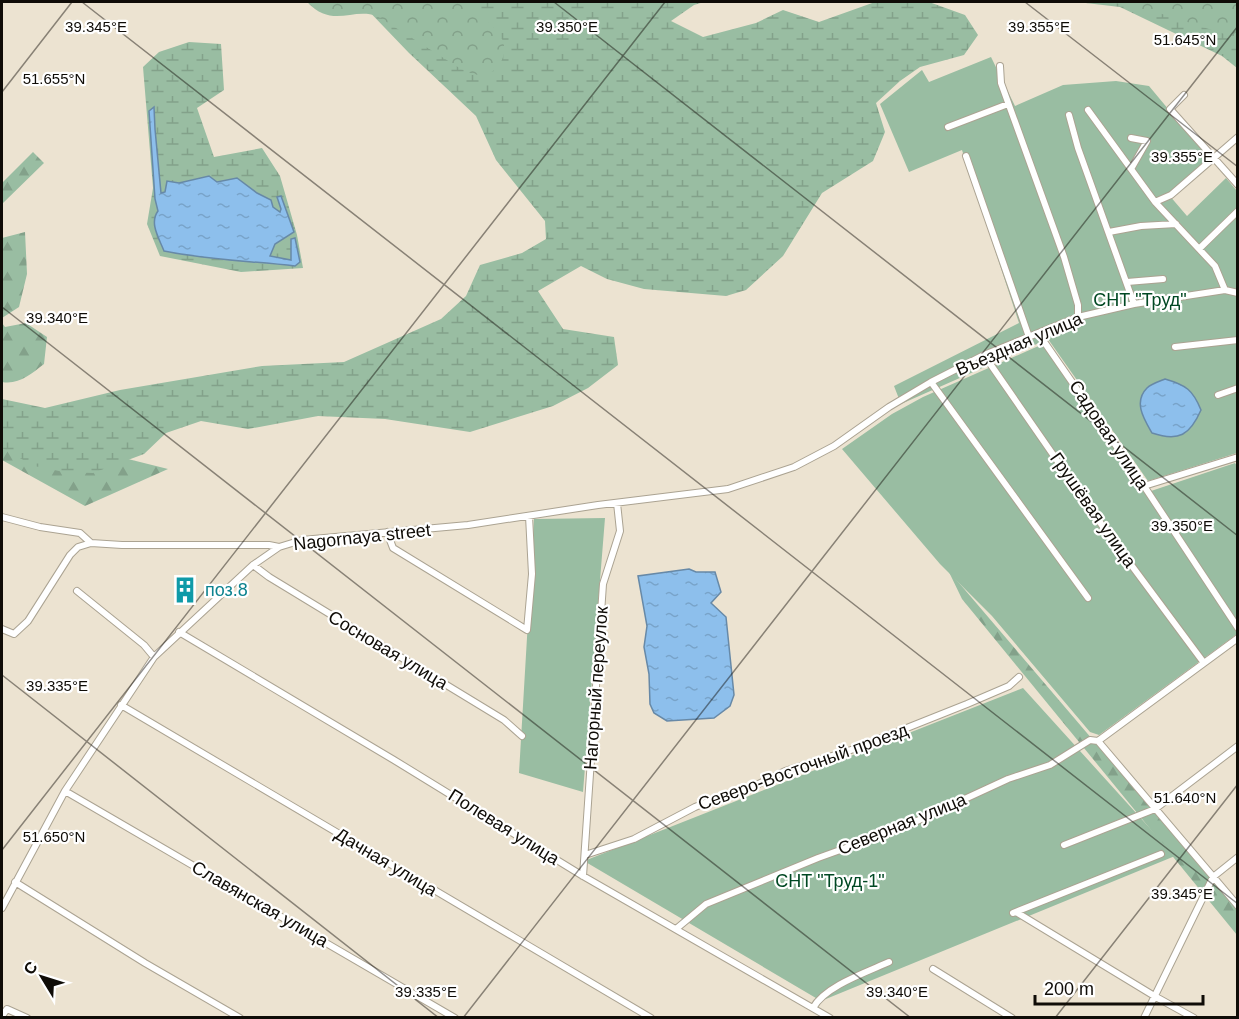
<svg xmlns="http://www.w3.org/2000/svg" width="1239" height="1019" font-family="Arial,sans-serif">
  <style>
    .forest { fill: url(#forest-firs) }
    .wetland { fill: url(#wetland-marsh) }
    .park { fill: url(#park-crowns) }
    .garden { fill: #99bda2 }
    .water { fill: url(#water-ripples); stroke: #6789a7; stroke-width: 1.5 }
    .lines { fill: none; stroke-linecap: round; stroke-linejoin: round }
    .minor-casing { stroke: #aba392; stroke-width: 8 }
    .minor { stroke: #fff; stroke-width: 6 }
    .ticks { fill: none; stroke: #0f0c07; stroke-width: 1.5; stroke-opacity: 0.45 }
    .labels { text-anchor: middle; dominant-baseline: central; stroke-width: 4.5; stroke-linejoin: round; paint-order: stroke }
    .park-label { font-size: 18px; fill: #004823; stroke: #fff }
    .street-label { font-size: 18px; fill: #0f0c07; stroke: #fff }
    .culture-label { font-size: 18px; fill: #0d838f; stroke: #fff; text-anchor: start }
    .ticks-label { font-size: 15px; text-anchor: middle; fill: #0f0c07; stroke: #fff; stroke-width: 4.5; stroke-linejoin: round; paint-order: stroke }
  </style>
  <defs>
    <pattern id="forest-firs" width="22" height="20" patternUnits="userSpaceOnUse" patternTransform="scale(1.5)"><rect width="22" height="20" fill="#99bda2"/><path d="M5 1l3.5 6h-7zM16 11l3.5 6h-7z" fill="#83a18a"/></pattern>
    <pattern id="wetland-marsh" width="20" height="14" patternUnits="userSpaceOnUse" patternTransform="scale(1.5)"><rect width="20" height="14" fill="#99bda2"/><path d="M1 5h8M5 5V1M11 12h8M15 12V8" fill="none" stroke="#83a18a"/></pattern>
    <pattern id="park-crowns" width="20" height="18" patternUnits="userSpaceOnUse" patternTransform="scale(1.5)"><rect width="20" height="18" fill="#99bda2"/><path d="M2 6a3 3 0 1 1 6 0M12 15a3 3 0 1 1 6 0" fill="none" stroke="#83a18a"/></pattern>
    <pattern id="water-ripples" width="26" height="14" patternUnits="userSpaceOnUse" patternTransform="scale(1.5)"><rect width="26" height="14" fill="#8dbfec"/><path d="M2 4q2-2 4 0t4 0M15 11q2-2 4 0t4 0" fill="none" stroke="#78a3c9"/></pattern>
  </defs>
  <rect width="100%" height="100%" fill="#ece3d1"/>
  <path class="forest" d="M33,152L44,163L2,204V183Z
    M25,232L27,274L19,307L2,318V238Z
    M2,323L5,327L26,323L47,337L44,364C31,374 19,385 2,382Z
    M2,418L12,430L168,469L85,506L2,460Z
    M948,570L1237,909V935L962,599Z"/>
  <path class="wetland" d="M360,2H704L694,5L671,21L703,37L756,23L783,10L819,22L875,2H929L965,15L978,35L964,55L920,67L900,81L876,103L885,132L873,161L822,193L783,256L746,290L726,296L644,289L607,279L581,266L538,291L563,329L614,337L618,365L588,388L553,406L470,432L385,419L318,416L248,429L201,421L166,433L144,454L93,473L64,472L34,466L2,448V399L45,408L120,390L262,366L344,362L441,319L466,296L480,265L522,253L546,239L545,221L496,160L476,116L409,53Z
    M1077,2H1207L1237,12V68L1222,56L1120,7Z
    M189,42L221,44L224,90L197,108L214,157L262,148L280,176L297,235L303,268L241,272L160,256L147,224L153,188L143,67L159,52Z"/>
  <path class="park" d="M307,2H469C477,12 498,29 503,41C508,57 497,75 480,75C473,75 467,71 461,69L377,16C352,7 333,29 307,2Z
    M1111,2H1237V38L1162,14Z"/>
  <path class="garden" d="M991,57L1015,106L1063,85L1116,81L1149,86L1209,158L1169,195L1187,216L1226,178L1237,191V453L1148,481L1048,339L901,404L894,386L1019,323L962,150L909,172L880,104L922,70L929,82Z
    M1043,344L1148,492L1235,463L1237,466V634L1099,735L1090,732L992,616L940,564L842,449L892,414L923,397Z
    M605,518L583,792L519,773L534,519Z
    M1023,688L1175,856L821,1001L584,861Z"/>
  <path class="water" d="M154,107L155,129L161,193L165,192L167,181L179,183L209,176L217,182L237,178L257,193L271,200L273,207L280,212L281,209L277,197L281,196L294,232L275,244L270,256L291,260V239L295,238L300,262L295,266C251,261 209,260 164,251C159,238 149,223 158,211L155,199L149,111Z
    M1165,379C1186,385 1193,390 1201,410C1190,435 1179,442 1152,433C1144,419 1133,402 1147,388C1151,384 1160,381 1165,379Z
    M689,569L696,572H715L721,592L711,603L726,617L734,695L730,706L714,718L667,721L654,713L650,704L649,674L644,647L647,626L638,576Z"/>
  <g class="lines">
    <g class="minor-casing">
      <path id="minor" d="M1000,66L1001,83L1064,257L1078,305V317
        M1184,95L1170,109L1238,185
        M1088,110L1155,202L1215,266L1225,290
        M1069,115L1078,148L1134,304
        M948,127L1008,104
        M966,156L1029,337
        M1131,169L1147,141L1131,138
        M1155,202L1171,195L1238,137
        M1109,232L1141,226L1176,224
        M1199,249L1238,211
        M1127,282L1163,279
        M1038,333L1144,486L1238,628
        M1175,347L1238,340
        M984,355L1106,531L1204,663
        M931,382L1088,598
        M1218,395L1238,388
        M1144,486L1238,457
        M2,517L40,527L80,533L91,543
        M387,532L393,548L527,630L532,574L529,516
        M253,565L269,577L504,720L522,736
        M77,591L144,645L154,657
        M2,629L14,634L28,621L70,555L78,547L91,543L122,545H269L279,547
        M179,632L394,760L583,876L830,1018
        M121,705L651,1018
        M1098,741L1238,906
        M1098,741L1238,638
        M65,791L455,1018
        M1064,845L1155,809L1238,746
        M585,855L634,839L695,807L722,796L748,789L785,771L854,749L967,704L1009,686L1019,677
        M583,876L603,584L620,531L617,503
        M15,882L145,963L240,1018
        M2,908L65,791L154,657L253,565L279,547L302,540L468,525L598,505L728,489L794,467L834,446L889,407L931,382L984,355L1038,333L1078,317L1134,304L1225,290L1238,293
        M1016,912L1156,997L1194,1018
        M1013,913L1161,854
        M676,929L706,904L818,858L904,827L1008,779L1050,765L1090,740L1098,741
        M933,969L1012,1018
        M813,1008C825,986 867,972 889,962
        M2,1016L7,1009L27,1018
        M1144,1018L1213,877L1238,857"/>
    </g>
    <use href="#minor" class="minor"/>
  </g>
  <path class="ticks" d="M82,2L1238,904M554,2L1238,536M1025,2L1238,167M2,92L72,2M2,307L911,1018M2,675L439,1018M2,850L665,2M463,1018L1238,26M1055,1018L1238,784"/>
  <defs>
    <g id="building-bare" transform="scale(2.07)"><path d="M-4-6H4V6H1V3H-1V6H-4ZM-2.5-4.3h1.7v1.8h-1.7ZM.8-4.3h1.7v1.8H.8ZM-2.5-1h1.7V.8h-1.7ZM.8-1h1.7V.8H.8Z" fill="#0f9aa8" stroke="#fff" stroke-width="2.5" paint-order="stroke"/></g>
  </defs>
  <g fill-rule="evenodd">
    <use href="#building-bare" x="185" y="590"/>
  </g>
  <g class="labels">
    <g class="park-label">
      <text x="1140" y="300">СНТ "Труд"</text>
      <text x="830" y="881">СНТ "Труд-1"</text>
    </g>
    <g class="street-label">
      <text transform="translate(1019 344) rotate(-23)">Въездная улица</text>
      <text transform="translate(1109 435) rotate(56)">Садовая улица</text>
      <text transform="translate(1093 510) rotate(55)">Грушёвая улица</text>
      <text transform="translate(362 537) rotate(-6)">Nagornaya street</text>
      <text transform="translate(388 650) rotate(31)">Сосновая улица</text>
      <text transform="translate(596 688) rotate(-86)">Нагорный переулок</text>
      <text transform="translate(803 767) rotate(-20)">Северо-Восточный проезд</text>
      <text transform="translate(902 824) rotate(-22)">Северная улица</text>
      <text transform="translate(504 827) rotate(32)">Полевая улица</text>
      <text transform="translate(386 862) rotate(31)">Дачная улица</text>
      <text transform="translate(260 904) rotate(30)">Славянская улица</text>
    </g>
    <g class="culture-label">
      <text x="205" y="590">поз.8</text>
    </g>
  </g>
  <g class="ticks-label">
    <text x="96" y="32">39.345°E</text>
    <text x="567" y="32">39.350°E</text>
    <text x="1039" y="32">39.355°E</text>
    <text x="1185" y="45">51.645°N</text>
    <text x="54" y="84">51.655°N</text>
    <text x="1182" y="162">39.355°E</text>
    <text x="57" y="323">39.340°E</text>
    <text x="1182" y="531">39.350°E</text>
    <text x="57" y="691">39.335°E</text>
    <text x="1185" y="803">51.640°N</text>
    <text x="54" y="842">51.650°N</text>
    <text x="1182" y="899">39.345°E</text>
    <text x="426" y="997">39.335°E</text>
    <text x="897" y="997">39.340°E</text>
  </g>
  <rect width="1239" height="1019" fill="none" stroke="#0f0c07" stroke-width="6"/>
  <g transform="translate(42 977) rotate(308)" stroke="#ffffff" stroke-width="4.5" paint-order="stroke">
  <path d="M0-4.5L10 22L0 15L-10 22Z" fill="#0f0c07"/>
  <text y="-9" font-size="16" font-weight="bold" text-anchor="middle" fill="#0f0c07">С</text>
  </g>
  <path d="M1035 995v9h168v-9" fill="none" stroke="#0f0c07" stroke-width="3"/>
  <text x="1044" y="995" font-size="18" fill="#0f0c07" stroke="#ffffff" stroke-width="4.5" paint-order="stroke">200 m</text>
</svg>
